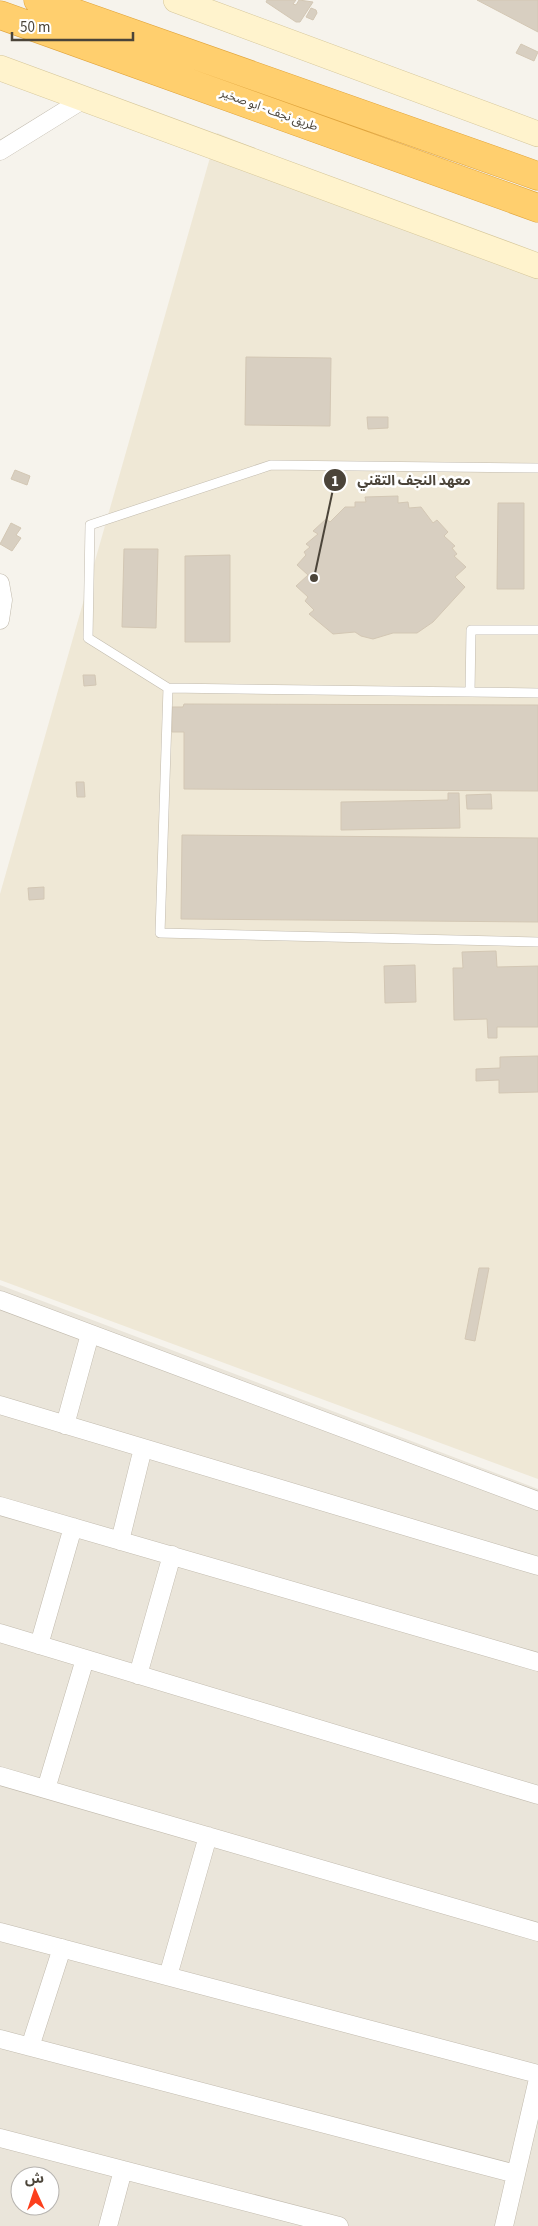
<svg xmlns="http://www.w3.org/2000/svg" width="538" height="2226" font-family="'Source Sans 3','Noto Sans Arabic',sans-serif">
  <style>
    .residential { fill: #eae5da; fill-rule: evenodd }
    .education { fill: #efe8d6 }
    .building { fill: #d8cfc1; stroke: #d3c7b4 }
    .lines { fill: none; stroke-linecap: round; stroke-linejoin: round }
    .lane-casing { stroke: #c2bbae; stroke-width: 10 }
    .street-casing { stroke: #c2bbae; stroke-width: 19 }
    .secondary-casing { stroke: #d6c79b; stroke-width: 26 }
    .highway-casing { stroke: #e0a43c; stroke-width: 29 }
    .lane { stroke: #fff; stroke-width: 9 }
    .street { stroke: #fff; stroke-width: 18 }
    .secondary { stroke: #fff3cd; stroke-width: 25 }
    .highway { stroke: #ffcf6e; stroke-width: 28 }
    .labels { text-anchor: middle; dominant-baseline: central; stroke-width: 5; stroke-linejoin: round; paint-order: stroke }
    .street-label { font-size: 12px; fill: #4b4439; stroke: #fff }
    .leader { fill: none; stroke: #4b4439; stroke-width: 2 }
    .callout-dot { fill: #4b4439; stroke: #fff; stroke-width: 2 }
    .mark-label { font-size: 15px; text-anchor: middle; font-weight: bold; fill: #fff }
    .callout-label { font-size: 14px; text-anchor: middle; font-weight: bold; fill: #4b4439; stroke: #fff; stroke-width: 5; stroke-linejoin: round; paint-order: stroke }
  </style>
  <rect width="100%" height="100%" fill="#f6f3ec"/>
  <path class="residential" d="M0,1285L538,1489V2226H0ZM20,2176H50V2206H20Z"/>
  <path class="education" d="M217,133L538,263V1479L0,1280V894Z"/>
  <path class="building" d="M267,0H296L293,4L296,5L299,0L313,2L300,22H296L266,2Z
    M477,0H538V32Z
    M311,8L316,10L317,13L313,20L306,17Z
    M521,44L538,52L534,61L516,53Z
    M246,357L331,358L330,426L245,425Z
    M367,417H388V428L368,429Z
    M15,470L30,476L27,485L11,479Z
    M398,496V503L408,502L409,508L421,507L433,523L437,520L448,532L444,536L455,546L452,548L457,554L454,556L466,567L455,577L465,587L433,622L417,633H393L373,639L361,636L355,632L333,634L309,614L314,610L305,601L308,597L296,586L308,575L297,565L306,555L304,552L310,547L306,544L318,534L313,531L326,519L330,522L345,507H355V502H366L365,497Z
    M498,503H524V589H497Z
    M11,523L21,528L16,535L21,538L12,551L0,544Z
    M124,549H158L156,628L122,627Z
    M230,555V642H185V556Z
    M83,675H95L96,685L84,686Z
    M184,704L538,705V791L184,789V732H172V707H183Z
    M76,782H84L85,797H77Z
    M448,793H459L460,828L341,830V802L448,800Z
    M491,794L492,809H467L466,795Z
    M182,835L538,838V922L181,919Z
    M44,887V899L29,900L28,888Z
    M496,951L497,967L538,966V1027H497V1038H488L487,1019L454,1020L453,968H463L462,952Z
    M415,965L416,1002L385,1003L384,966Z
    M538,1056V1092L499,1093V1080L476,1081V1069L500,1068V1057Z
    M479,1268H489L475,1341L465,1339Z"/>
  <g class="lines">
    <g class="lane-casing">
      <path id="lane" d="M168,688L88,638L90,525L271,465L538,468
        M470,692L471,630H538
        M538,693L168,688L160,933L538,942"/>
    </g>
    <g class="street-casing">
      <path id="street" d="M0,151L84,99
        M0,583L3,600L0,620
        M0,1300L538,1501
        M0,1405L538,1566
        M65,1425L90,1334
        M0,1506L538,1662
        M120,1541L143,1448
        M0,1633L538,1795
        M39,1645L73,1527
        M138,1675L172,1555
        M0,1776L538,1932
        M46,1789L85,1659
        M0,1932L538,2074
        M168,1976L208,1836
        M0,2039L516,2174
        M30,2047L62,1948
        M0,2138L339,2226
        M108,2226L123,2170
        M504,2226L538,2079"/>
    </g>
    <g class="secondary-casing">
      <path id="secondary" d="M176,0L538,134
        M0,68L538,266"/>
    </g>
    <g class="highway-casing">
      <path id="highway" d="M38,0L538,176
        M0,15L538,208"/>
    </g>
    <use href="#lane" class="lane"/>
    <use href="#street" class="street"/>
    <use href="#secondary" class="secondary"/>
    <use href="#highway" class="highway"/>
  </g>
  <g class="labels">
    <g class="street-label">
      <text transform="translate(269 110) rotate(20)">طريق نجف - ابو صخير</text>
    </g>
  </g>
  <path class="leader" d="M314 578L335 480"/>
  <g class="callout-dot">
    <circle cx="314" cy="578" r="5"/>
    <circle cx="335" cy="480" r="12"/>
  </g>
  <g class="mark-label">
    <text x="335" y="486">1</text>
  </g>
  <g class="callout-label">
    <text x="414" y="485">معهد النجف التقني</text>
  </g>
  <g transform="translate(35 2191) rotate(357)"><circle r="24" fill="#ffffff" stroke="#b7b4b0"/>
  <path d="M0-4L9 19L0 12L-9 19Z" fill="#fc3f1d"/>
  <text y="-8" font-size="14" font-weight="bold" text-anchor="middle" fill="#4b4439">ش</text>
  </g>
  <path d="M12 32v8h121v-8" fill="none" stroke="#4b4439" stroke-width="2.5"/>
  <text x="20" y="32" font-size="15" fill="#4b4439" stroke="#ffffff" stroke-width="4" paint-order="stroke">50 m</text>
</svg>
